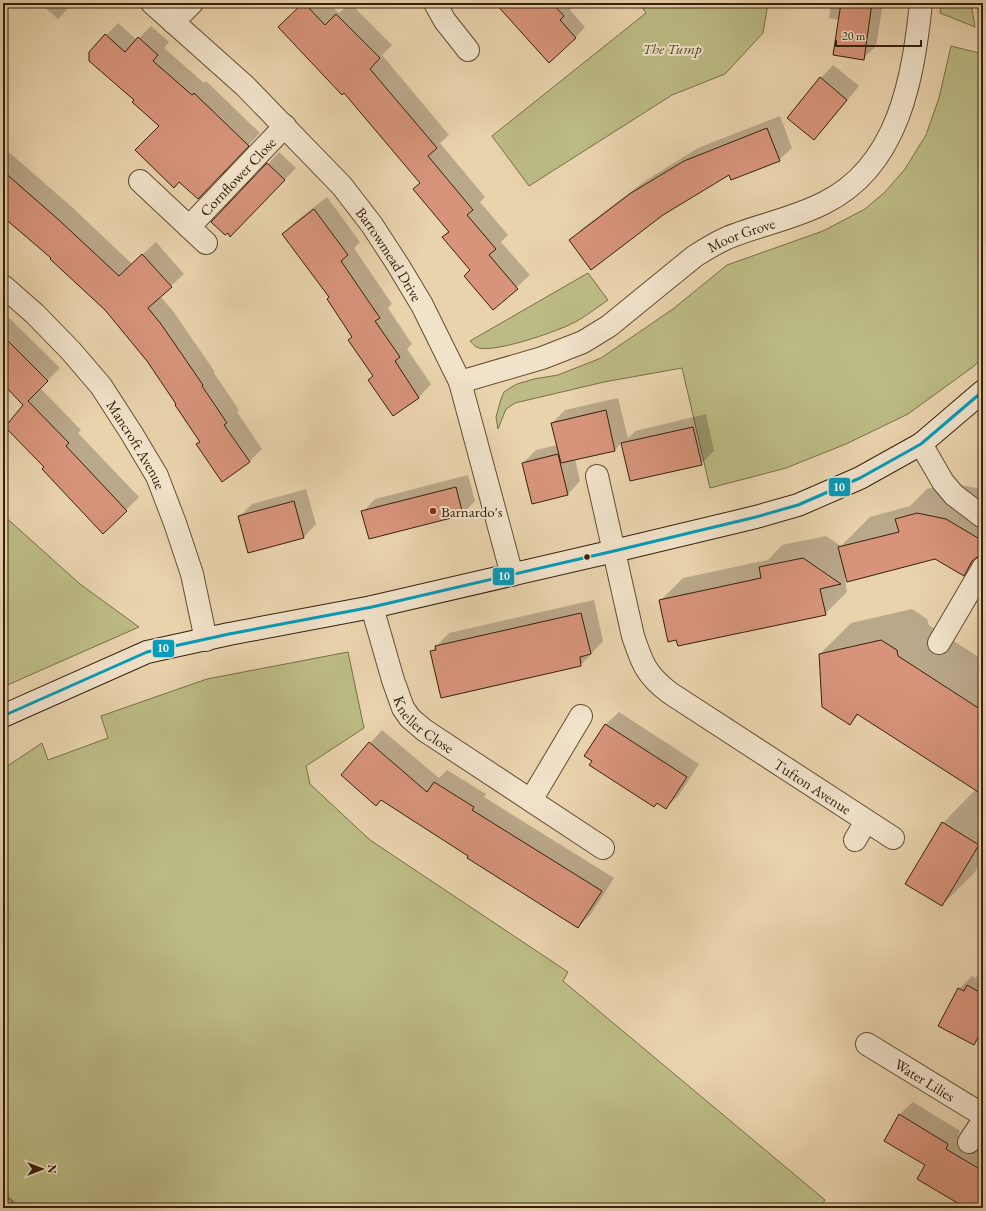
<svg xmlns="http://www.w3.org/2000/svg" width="986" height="1211" font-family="'EB Garamond',serif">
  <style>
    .green { fill: #bcbb85; stroke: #796e48 }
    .shadow { fill: #0003 }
    .building { fill: #d7947b; stroke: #36200b }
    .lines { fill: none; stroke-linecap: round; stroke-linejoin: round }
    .street-casing { stroke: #634d34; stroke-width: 24 }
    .secondary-casing { stroke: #36200b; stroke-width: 24 }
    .street { stroke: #f1e2ca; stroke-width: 22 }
    .secondary { stroke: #f1e2ca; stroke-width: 22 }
    .bus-1-casing { stroke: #f1e2ca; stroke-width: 6 }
    .bus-1 { stroke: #059bba; stroke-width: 3 }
    .poi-dot { fill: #8f2418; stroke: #f1e2ca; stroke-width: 1.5 }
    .bus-dot { fill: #36200b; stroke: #f1e2ca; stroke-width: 1.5 }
    .labels { text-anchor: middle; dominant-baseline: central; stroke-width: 4; stroke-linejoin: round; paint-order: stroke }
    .park-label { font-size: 15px; font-style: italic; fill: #58472a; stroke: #f1e2ca }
    .street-label { font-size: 15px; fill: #36200b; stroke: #f1e2ca }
    .poi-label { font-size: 15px; fill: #36200b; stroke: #f1e2ca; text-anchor: start }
    .line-badge { stroke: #f1e2ca; stroke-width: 1.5 }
    .badge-label { font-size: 11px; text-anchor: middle; font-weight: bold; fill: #fff }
  </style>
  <rect width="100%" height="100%" fill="#e9d3ad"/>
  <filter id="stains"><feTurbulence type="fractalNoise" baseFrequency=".005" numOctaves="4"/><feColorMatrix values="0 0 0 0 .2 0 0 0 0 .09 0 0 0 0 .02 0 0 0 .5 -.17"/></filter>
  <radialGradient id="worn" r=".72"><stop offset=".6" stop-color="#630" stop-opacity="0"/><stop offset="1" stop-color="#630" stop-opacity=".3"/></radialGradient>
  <path class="green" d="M639,3H768L763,33L725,74L672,95L529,186L492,136L646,13Z
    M941,3H971L975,27L940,13Z
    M951,46L983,54V357L974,366L908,414L846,444L786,468L710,488L682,368L604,382L515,403L506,409L498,429L496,417L501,399L504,392L510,388L517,384L534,379L558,375L601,358L673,309L727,265L823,231L865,209L885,192L905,169L926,135L939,98Z
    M588,273L608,300C596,308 583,319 569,325C552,333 497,352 479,348C475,347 473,344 470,341Z
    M3,515L80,584L139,627L3,687Z
    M348,652L364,728L306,766L310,784L370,840L568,972L563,981L825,1200L820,1208H20L3,1194V769L42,743L48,760L108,738L101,716L207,679Z"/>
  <path class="shadow" d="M40,3H73L58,19Z
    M304,3H329L339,13L350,3L392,45L382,55L449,135L440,143L485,197L480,202L508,235L501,242L530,275L493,309L471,270L443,237L449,231L421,182Z
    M496,3H572L574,5L570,10L585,27L575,38Z
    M831,3H883L876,46L863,59L840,20L829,18Z
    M118,23L137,40L151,26L169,42L164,48L204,83L206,81L260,133L210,186L160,125L90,52Z
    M833,65L859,86L826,126L814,139L821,78Z
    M780,116L792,148L779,160L730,173L570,240L583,228L645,181L698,148Z
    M3,147L73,208L132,264L156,242L184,274L160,296L173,311L215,372L214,373L239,410L237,412L262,449L250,461L222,480L201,441L177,404L148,361L105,309L53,258L3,215Z
    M279,152L296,168L242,224L268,164Z
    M327,197L360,242L354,248L392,304L388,308L412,344L407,349L431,384L419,397L393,415L353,336L330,297L283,234L296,221Z
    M3,312L60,368L40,388L81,430L78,433L139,497L104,532L46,467L24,405L3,383Z
    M618,398L628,438L635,431L706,414L714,451L701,464L631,480L622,442L615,450L575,459L580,481L568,494L523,463L536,450L557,445L552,423L565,410Z
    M468,475L475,501L462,514L363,512L375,499Z
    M949,483L977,488L983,492V555L964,575L935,558L847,577L845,578L847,592L825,614L660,601L683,578L768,560L782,545L826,536L841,546L870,517L910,506L927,489Z
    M306,489L316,524L304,537L239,517L252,504Z
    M594,600L603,641L581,665L441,697L431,652L449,633Z
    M912,609L927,619L929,625L983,660V858L975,872L942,905L943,823L976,789L859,714L850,724L820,654L851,623Z
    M619,712L699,764L679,795L666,808L586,756L606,724Z
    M382,730L439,778L447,770L486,794L484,797L614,878L591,914L578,927L470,855L342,775Z
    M981,973L983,974V1021L959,989L972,976L975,978Z
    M913,1102L960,1131L958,1136L983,1151V1208H969L926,1164L885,1141L900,1114Z
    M7,1195L23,1208H3V1200Z"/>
  <path class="building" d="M303,3H304L325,25L336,14L380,58L370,69L437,148L428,156L473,210L467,215L496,249L489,255L518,289L493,310L464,276L470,270L442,237L449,232L413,189L420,183L344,93L342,95L278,27Z
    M495,3H552L564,16L560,20L576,38L549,63Z
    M841,3H872L864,60L833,55Z
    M105,34L125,52L138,37L158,55L153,61L192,95L194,93L249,146L198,199L179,182L174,188L135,150L159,126L132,102L134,100L89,61V52Z
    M820,77L847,100L814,140L787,118Z
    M767,128L780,161L731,180L729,175L663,215L591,270L569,240L631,193L684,161Z
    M267,163L285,180L230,237L228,233L225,235L211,222Z
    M3,171L60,221L119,276L142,254L172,287L148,308L161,324L203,385L202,386L227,423L224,425L250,462L222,482L196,444L200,442L175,405L176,404L147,361L105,310L50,259L51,258L3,217Z
    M314,209L348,255L341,261L380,318L375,321L400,357L395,361L419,398L393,416L368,380L373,376L348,340L352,337L327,299L329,297L282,234Z
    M3,336L48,381L28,401L69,443L66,446L127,511L103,534L42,469L44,467L5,427L23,405L3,384Z
    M606,410L615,451L561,463L551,423Z
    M693,427L702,465L630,481L621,443Z
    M558,454L568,495L532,504L522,463Z
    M456,487L463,515L369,539L361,511Z
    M294,501L304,538L248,553L238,516Z
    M917,513L946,519L983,541V556L977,557L972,561L964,576L935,559L847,582L838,547L899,532L895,519Z
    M803,558L841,584L820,589L826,615L678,646L676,640L668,642L659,600L761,578L759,567Z
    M581,613L591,654L580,657L581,666L441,698L430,651L436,650L435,646Z
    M881,640L897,650L898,656L983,711V795L857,714L850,725L822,707L819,654Z
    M605,724L687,777L666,809L657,803L654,807L589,765L592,761L584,756Z
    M369,742L427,792L434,782L474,807L472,810L602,891L578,928L467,858L468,856L381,800L376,806L341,775Z
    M942,822L979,845L942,906L905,884Z
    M967,985L983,994V1028L974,1045L938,1026L958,988L964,991Z
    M899,1114L948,1144L946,1149L983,1171V1208H966L917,1179L925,1165L884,1141Z"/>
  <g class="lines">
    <g class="street-casing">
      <g id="street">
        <path id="s1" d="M152,3L245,86L342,186L372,225L398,265L422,305L460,382L512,575"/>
        <path d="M435,3L445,21L468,50"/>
        <path d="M173,22L192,3"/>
        <path d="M140,181L206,243"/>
        <path id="s2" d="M189,227L285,126"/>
        <path id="s3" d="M3,286L35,314L71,351L101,386L132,434L157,476L175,523L192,574L206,640"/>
        <path id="s4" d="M460,382L542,358L583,342L609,326L695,256C706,249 716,243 727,238C758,225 793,219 824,203C899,166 913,78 921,3"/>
        <path d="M921,444L943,482L954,495L983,517"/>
        <path id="s5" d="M597,476L633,636C642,663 646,675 670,693L893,838"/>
        <path id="s6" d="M372,607L393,680L403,708L410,718L424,730L603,848"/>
        <path d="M939,643L983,568"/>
        <path d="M531,800L581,716"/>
        <path d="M855,840L866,821"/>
        <path id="s7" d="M867,1044L983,1115"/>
        <path d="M969,1142L983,1121"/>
      </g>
    </g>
    <g class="secondary-casing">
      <path id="secondary" d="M3,716L147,652L229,634L372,607L614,551L756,517L798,505L860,478L921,444L983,391"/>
    </g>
    <use href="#street" class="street"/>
    <use href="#secondary" class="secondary"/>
    <g class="bus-1-casing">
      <path id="bus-1" d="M3,716L147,652L229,634L372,607L614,551L756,517L798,505L860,478L921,444L983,391"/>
    </g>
    <use href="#bus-1" class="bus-1"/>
  </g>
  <circle class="poi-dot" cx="433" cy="511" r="4"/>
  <circle class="bus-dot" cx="587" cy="557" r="3.5"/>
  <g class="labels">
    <g class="park-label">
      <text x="672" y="48">The Tump</text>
    </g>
    <g class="street-label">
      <text stroke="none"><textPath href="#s2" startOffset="70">Cornflower Close</textPath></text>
      <text stroke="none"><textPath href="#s4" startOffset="322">Moor Grove</textPath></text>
      <text stroke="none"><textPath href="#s1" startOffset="347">Barrowmead Drive</textPath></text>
      <text stroke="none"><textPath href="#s3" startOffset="209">Mancroft Avenue</textPath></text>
      <text stroke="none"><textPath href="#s6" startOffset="132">Kneller Close</textPath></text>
      <text stroke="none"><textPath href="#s5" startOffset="404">Tufton Avenue</textPath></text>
      <text stroke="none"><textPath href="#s7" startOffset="68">Water Lilies</textPath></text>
    </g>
    <g class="poi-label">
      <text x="441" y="511">Barnardo's</text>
    </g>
  </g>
  <g class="line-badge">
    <rect x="828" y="477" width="23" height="20" rx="4" fill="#059bba"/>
    <rect x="492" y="567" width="23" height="19" rx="4" fill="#059bba"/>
    <rect x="152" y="639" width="23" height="19" rx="4" fill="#059bba"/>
  </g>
  <g class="badge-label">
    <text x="839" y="491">10</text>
    <text x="504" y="580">10</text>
    <text x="163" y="652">10</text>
  </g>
  <rect width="986" height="1211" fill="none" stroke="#e9d3ad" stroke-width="16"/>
  <rect x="4" y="4" width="978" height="1203" fill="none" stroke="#36200b" stroke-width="2"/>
  <rect x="8" y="8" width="970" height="1195" fill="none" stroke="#36200b"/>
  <g transform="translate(42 1169) rotate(90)" stroke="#f1e2ca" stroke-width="3" paint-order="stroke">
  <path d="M0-3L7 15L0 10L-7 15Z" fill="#36200b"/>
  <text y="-6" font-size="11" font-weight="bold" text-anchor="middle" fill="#36200b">N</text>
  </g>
  <path d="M836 40v6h85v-6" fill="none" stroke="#36200b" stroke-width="2"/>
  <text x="842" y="40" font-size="12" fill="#36200b" stroke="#f1e2ca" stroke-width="3" paint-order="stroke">20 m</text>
  <rect width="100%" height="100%" filter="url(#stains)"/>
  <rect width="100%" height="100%" fill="url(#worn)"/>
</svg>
